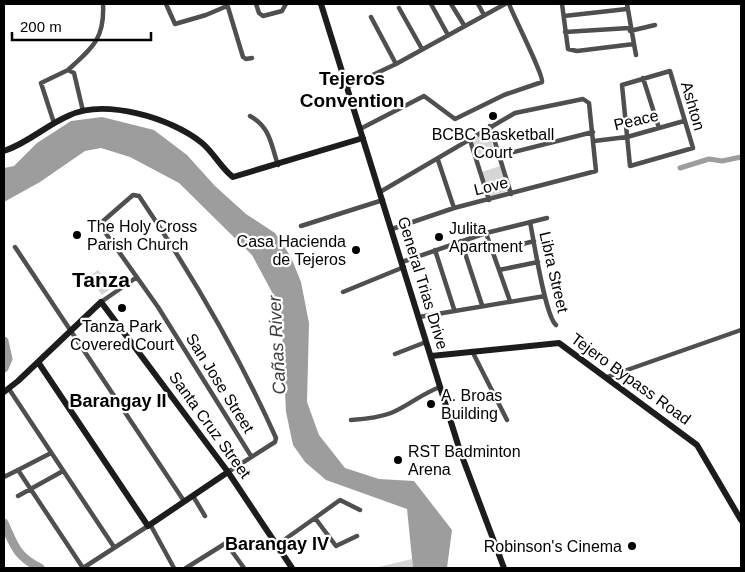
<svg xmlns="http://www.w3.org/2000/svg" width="745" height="572" font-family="Arial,sans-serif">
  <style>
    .green { fill: #d6d6d6 }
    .water { fill: #9d9d9d }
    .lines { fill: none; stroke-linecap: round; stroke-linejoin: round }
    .canal { stroke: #9d9d9d; stroke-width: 5 }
    .river { stroke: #9d9d9d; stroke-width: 9 }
    .street { stroke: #4f4f4f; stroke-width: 4.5 }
    .secondary { stroke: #1c1c1c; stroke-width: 6 }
    .poi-dot { fill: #000; stroke: #fff; stroke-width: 2 }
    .labels { text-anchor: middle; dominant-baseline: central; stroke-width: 4.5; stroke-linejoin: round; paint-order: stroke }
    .street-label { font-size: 16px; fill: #000; stroke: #fff }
    .poi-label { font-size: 16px; fill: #000; stroke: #fff; text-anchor: start }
    .water-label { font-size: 18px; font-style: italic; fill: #3e3e3e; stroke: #fff }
    .neighbourhood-label { font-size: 18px; font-weight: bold; fill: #000; stroke: #fff }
    .quarter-label { font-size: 19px; font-weight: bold; fill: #000; stroke: #fff }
    .district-label { font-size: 21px; font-weight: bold; fill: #000; stroke: #fff }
  </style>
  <rect width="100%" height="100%" fill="#fff"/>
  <path class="green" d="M489,129L494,153L478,159L473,140Z
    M500,166L508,191L490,196L482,172Z
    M98,270L112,288L102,295L89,277Z
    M412,559L413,568H374Z"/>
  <path class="water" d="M102,117L154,130L187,155L215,186L246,214L275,233L291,257L301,282L309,323L307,402L319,435L345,468L379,479L414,481L452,530L447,568H413L407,509L326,480L305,462L293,445L286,412L281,309L252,255L179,183L130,157L101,148L85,151L40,182L4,202V168L14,166L37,143L71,121Z"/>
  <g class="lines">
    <path class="canal" d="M680,168L709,159L722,161L741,157"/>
    <path class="river" d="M4,341L8,359L4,368
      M4,523C14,545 16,556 40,568"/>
    <path class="street" d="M166,4L175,24L206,15L227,6
      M227,4L243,57L246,59L252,58
      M256,4L259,13L263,16L282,11L286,4
      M431,4L448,35
      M451,4L464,25
      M478,4L484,15
      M562,4L568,49L577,51L634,44L627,4
      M399,8L422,49
      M564,16L627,9
      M371,17L396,64
      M630,31L655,25
      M565,32L629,28
      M634,44L636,55
      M68,70C92,48 105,39 103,4
      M670,71L693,148L630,166L622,85Z
      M643,78L659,128
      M347,87L396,64L505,4
      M250,116C270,127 271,144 278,165
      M54,123L41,83L68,70L74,73L83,111
      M490,126L511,194
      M360,129L424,96L455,119L504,95L542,82C544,76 514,17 509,4
      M470,140L489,200
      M594,141L627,137L684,121
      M498,156L593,132
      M438,160L454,208
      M380,192L515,113L583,99L589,103L596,171L454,208L392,229
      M530,222C534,241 545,316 556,325
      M301,226L383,200
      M486,233L510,301
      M461,241L482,305
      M15,247L184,501
      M435,250L454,309
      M493,252L534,241
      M402,262L486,233L547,218
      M499,270L538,262
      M343,292L404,267
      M101,302L137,277
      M419,317L545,296
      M472,351L507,420
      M395,354L426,342
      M607,377L741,330
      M9,389L114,547
      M351,420C365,419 378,418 391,413C408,406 421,394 440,387
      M51,453L18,470L83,568L148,526
      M228,472L275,442L276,438C238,353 191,273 139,196L133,195L102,222V228L158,307L251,456
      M4,477L18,470
      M18,496L63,471
      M193,496L205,516
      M315,518L340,500L360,510
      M150,524L174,568
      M277,545L315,518L336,546L357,536
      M186,568L226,543L244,568"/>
    <path class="secondary" d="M321,4L460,451L504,568
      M4,151C28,143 45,126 68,116C104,98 172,118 202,143C214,153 221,168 233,177L363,138
      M431,356L559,343L697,445L741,520
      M38,362L148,526L228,472
      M4,392L18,381L101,302L228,472L292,568"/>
  </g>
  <g class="poi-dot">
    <circle cx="493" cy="116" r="5"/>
    <circle cx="77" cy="235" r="5"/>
    <circle cx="439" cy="237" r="5"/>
    <circle cx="356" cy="250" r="5"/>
    <circle cx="122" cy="308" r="5"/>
    <circle cx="431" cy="404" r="5"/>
    <circle cx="398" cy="460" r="5"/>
    <circle cx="632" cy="546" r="5"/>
  </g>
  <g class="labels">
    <g class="street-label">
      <text transform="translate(693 106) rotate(74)">Ashton</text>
      <text transform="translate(636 120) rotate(-13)">Peace</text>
      <text transform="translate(491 186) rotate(-14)">Love</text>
      <text transform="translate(554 272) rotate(77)">Libra Street</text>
      <text transform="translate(423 283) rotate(73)">General Trias Drive</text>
      <text transform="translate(631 379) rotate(36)">Tejero Bypass Road</text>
      <text transform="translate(220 383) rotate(58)">San Jose Street</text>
      <text transform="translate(210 425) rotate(54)">Santa Cruz Street</text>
    </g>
    <g class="poi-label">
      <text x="493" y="134" text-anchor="middle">BCBC Basketball<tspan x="493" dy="18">Court</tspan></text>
      <text x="87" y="226">The Holy Cross<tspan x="87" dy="18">Parish Church</tspan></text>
      <text x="449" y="228">Julita<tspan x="449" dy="18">Apartment</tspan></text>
      <text x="346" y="241" text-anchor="end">Casa Hacienda<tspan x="346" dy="18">de Tejeros</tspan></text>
      <text x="122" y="326" text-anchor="middle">Tanza Park<tspan x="122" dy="18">Covered Court</tspan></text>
      <text x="441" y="395">A. Broas<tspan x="441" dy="18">Building</tspan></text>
      <text x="408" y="451">RST Badminton<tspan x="408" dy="18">Arena</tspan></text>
      <text x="622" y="546" text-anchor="end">Robinson's Cinema</text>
    </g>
    <g class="water-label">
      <text transform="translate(277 345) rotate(-93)">Cañas River</text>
    </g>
    <g class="neighbourhood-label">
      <text x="118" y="401">Barangay II</text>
      <text x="277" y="544">Barangay IV</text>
    </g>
    <g class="quarter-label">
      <text x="352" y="78">Tejeros<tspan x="352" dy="22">Convention</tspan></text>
    </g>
    <g class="district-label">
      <text x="101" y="279">Tanza</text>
    </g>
  </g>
  <rect width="745" height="572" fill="none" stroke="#000000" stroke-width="10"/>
  <path d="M12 32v8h139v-8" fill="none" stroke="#000000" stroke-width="2.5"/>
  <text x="20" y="32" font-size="15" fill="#000000" stroke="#ffffff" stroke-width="4" paint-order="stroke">200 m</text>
</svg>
